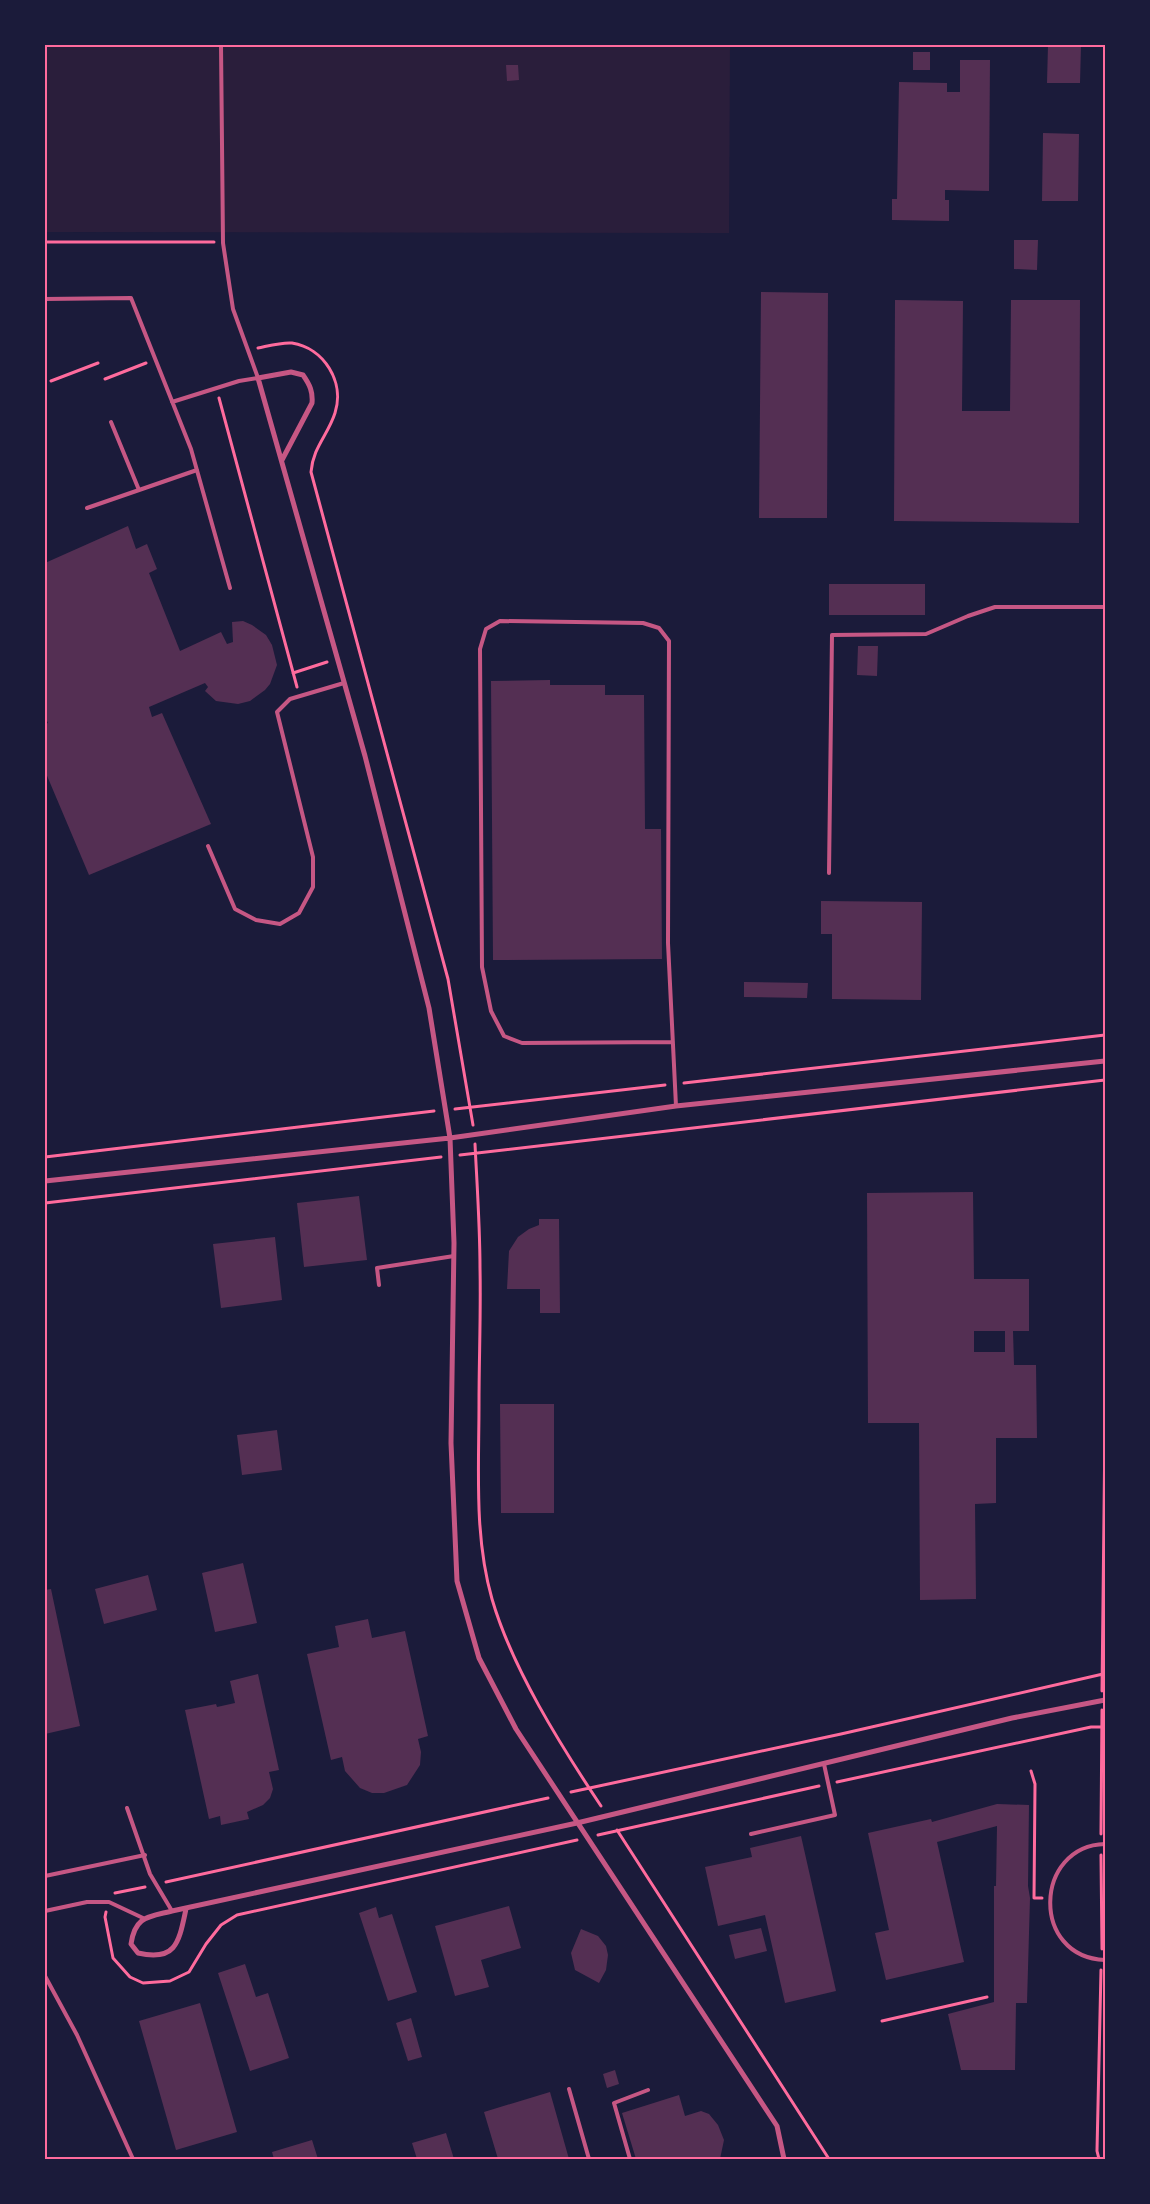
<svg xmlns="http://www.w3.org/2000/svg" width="1150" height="2204" font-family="'Sofia Sans Condensed',sans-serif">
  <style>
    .green { fill: #2a1e3b }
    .building { fill: #542f53; fill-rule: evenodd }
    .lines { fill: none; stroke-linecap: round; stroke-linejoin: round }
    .path { stroke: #ff6b9d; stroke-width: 3 }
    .service { stroke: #c65784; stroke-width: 4 }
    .minor { stroke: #c65784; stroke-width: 5 }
    .neatline { fill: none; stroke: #ff6b9d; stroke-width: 2 }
  </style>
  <rect width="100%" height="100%" fill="#1b1b3a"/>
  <path class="green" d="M45,45H730L729,233L45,232Z"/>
  <path class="building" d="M1048,45H1081L1080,83H1047Z
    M913,52H930V70H913Z
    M960,60H990L989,191L945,190V200H949V221L892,220V199H897L899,82L947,83V92H960Z
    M506,65H518L519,80L507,81Z
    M1043,133L1079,134L1078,201H1042Z
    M1014,240H1038L1037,270L1014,269Z
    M761,292L828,293L827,518H759Z
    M895,300L963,301L962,411H1010L1011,300H1080L1079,523L894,521Z
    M128,526L136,549L147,544L157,569L149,573L180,651L221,632L227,644L233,642L232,622L243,621L252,625L266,635L272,645L277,665L270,684L265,690L250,701L238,704L216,701L205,691L208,687L205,683L149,707L152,717L162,713L211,824L89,875L45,771V724L48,723L45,717V563Z
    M829,584H925V615H829Z
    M858,646H878L877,676L857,675Z
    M550,680V685H605V695H644L645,829H661L662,959L493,960L491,681Z
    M821,901L922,902L921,1000L832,999V934H821Z
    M744,982L808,983L807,998L744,997Z
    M973,1192L974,1279H1029V1331H1013L1014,1365H1036L1037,1438H996V1503L975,1504L976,1599L920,1600L919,1423H868L867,1193ZM974,1331H1005V1352H974Z
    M359,1196L367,1260L304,1267L297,1203Z
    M539,1219H559L560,1313H540V1289H507L509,1251L518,1237L529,1229L539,1225Z
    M275,1237L282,1300L221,1308L213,1244Z
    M500,1404H554V1513H501Z
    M277,1430L282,1470L242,1475L237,1435Z
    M243,1563L257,1623L215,1632L202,1573Z
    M148,1575L157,1610L104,1624L95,1589Z
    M51,1589L80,1726L45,1734V1590Z
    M368,1619L372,1638L405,1631L428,1736L418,1739L421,1752L420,1765L407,1785L384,1793H372L360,1788L345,1771L342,1757L331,1760L307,1654L339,1647L335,1626Z
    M258,1674L279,1770L269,1772L273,1789L270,1798L263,1805L247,1812L249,1819L221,1825L220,1816L209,1819L185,1710L216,1704L217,1707L235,1703L230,1681Z
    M997,1804L1029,1805L1028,1886L1030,1898L1027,2003H1016L1015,2070H961L948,2014L994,2002V1886H996L997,1826L937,1842L964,1962L886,1980L875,1933L889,1930L868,1833L931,1819L932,1822Z
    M801,1836L836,1991L785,2003L765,1915L718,1926L705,1867L752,1857L750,1848Z
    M509,1906L521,1948L481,1960L489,1987L455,1996L435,1926Z
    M376,1907L379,1918L392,1914L417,1992L388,2001L359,1913Z
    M761,1928L767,1951L735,1959L729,1935Z
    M581,1929L598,1936L606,1946L608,1955L606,1970L599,1983L575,1970L571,1953Z
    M245,1964L256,1997L268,1993L289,2058L250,2071L218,1973Z
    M200,2003L237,2132L176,2150L139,2021Z
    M411,2018L422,2057L408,2061L396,2023Z
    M615,2070L619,2084L607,2088L603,2074Z
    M550,2092L569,2159H498L484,2112Z
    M679,2095L685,2116L701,2111L709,2114L718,2125L724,2140L720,2159H636L622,2113Z
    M446,2133L454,2159H417L412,2143Z
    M312,2140L318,2159H274L272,2152Z"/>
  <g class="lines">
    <path class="path" d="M45,242H214
      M258,348C268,346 282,342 292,343C324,348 345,382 335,413C328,435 313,447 311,472L448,979L473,1125
      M105,379L146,363
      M51,381L98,363
      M219,398L297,687
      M293,673L327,662
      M684,1083L1105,1035
      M455,1109L665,1085
      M475,1144C477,1185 480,1227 480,1268C481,1313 479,1359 479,1404C479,1469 474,1536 492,1599C512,1668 561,1746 601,1806
      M460,1155L1105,1080
      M45,1157L434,1111
      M45,1203L441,1157
      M1102,1691L1105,1425
      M1031,1771L1035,1784L1034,1898H1042
      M837,1782L1091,1727H1101
      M571,1792L841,1734L1103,1674
      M617,1830L829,2159
      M1101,1834L1102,1710
      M598,1835L819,1786
      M1101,1855L1102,1949
      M166,1882L548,1798
      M115,1893L145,1887
      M106,1912L105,1917L113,1958L130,1977L143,1983L170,1981L189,1972L206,1944L221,1925L237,1915L577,1840
      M882,2021L987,1997
      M1099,2159L1097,2151L1101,1970"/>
    <path class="service" d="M45,299L131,298L191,449L230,588
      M172,402L239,381L258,378L233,309L223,243L221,45
      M111,422L139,490
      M87,508L197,470
      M208,846L235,909L256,920L280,924L299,913L313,887V857L277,712L290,699L344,683
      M829,873L832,635L926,634L968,616L995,607H1105
      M673,1042L522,1043L504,1036L491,1011L482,967L480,649L486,629L500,621L643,623L659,628L669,641L668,943L676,1106
      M379,1285L377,1268L454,1256
      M127,1808L150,1874L172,1911
      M751,1834L835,1815L824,1764
      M1105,1844C1034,1846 1030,1957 1105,1960
      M45,1876L145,1855
      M45,1911L87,1902H109L143,1918
      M45,1976L77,2035L133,2159
      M569,2089L589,2159
      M630,2159L614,2103L648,2090"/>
    <path class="minor" d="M282,460L312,403C313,392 310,385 303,375L291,372L258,378L365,756L429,1008L450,1138L454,1243L451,1443L457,1581L479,1658L516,1729L777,2126L784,2159
      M45,1181L450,1138L676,1106L1105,1061
      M186,1909C179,1941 177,1962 138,1953L131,1944C135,1916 148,1917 172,1911L577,1823L1012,1718L1105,1700"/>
  </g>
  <rect width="1150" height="2204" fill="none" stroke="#1b1b3a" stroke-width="92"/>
  <rect x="46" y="46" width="1058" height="2112" class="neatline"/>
</svg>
